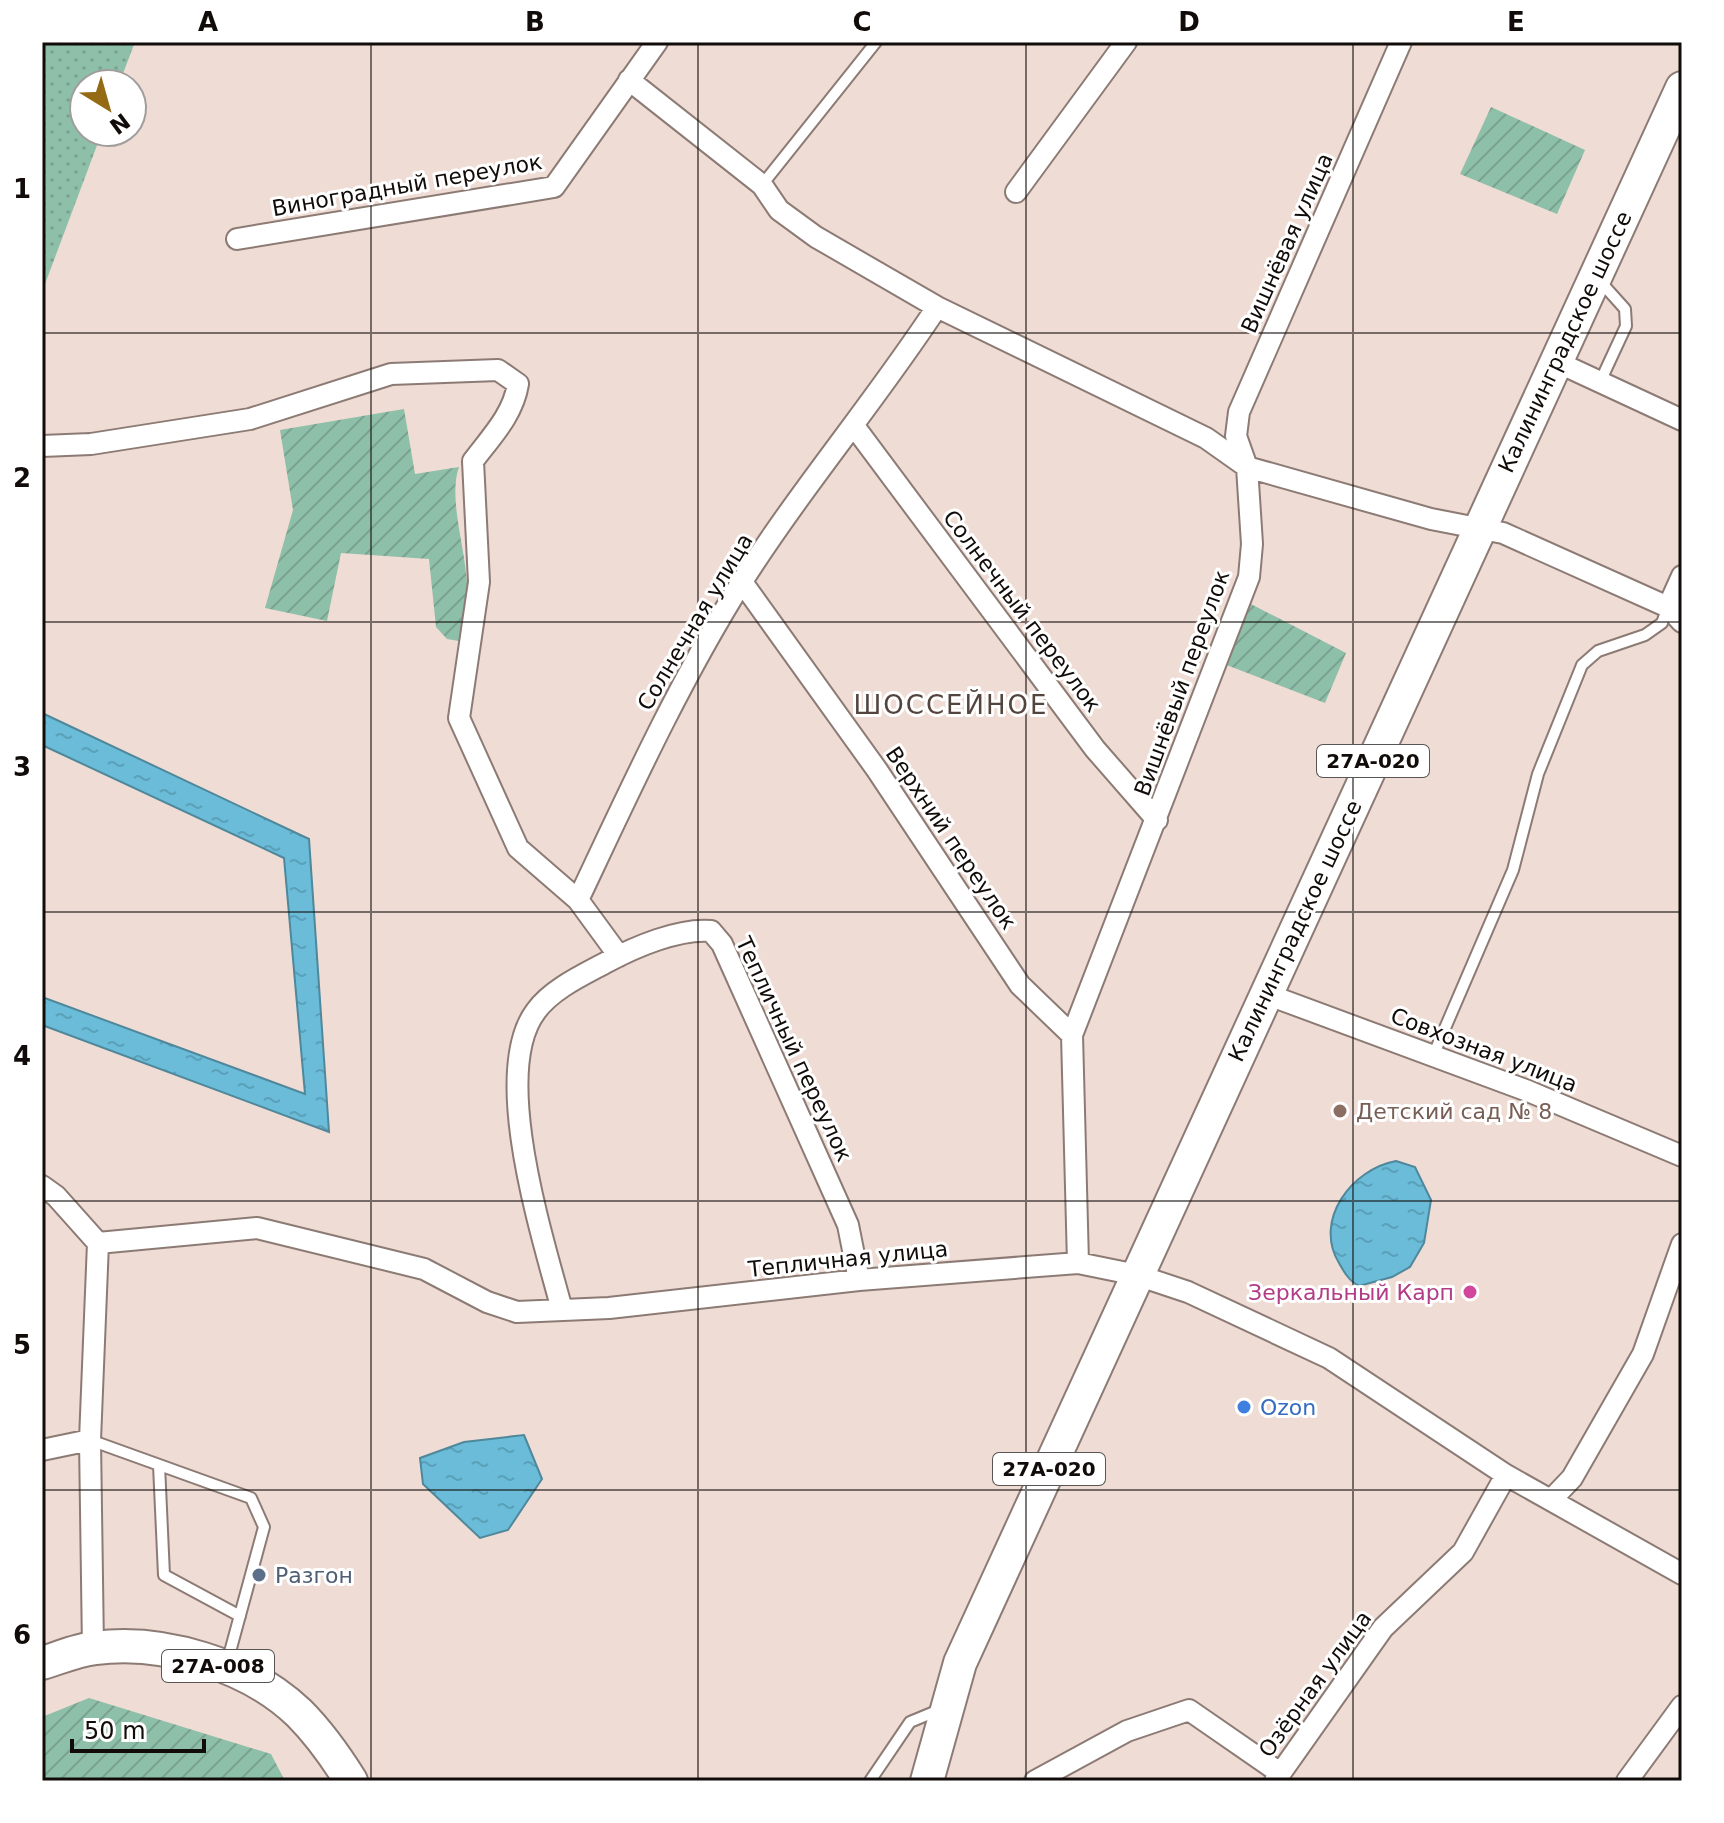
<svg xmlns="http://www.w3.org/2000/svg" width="1724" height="1823" font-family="'DejaVu Sans',sans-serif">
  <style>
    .grass { fill: url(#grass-dots) }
    .garden { fill: url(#garden-furrows) }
    .water { fill: url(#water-ripples); stroke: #4f879b; stroke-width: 2 }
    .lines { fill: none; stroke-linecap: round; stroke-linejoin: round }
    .lane-casing { stroke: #8c7b74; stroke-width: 14 }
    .street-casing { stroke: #8c7b74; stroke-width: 24 }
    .primary-casing { stroke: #8c7b74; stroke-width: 36 }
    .lane { stroke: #fff; stroke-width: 10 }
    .street { stroke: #fff; stroke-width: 20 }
    .primary { stroke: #fff; stroke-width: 32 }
    .grid { fill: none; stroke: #110c09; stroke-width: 2; stroke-opacity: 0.55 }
    .education-dot { fill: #8d6e63; stroke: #fff; stroke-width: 3 }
    .hotel-dot { fill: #d1479c; stroke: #fff; stroke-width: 3 }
    .shop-dot { fill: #3f7fe0; stroke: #fff; stroke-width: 3 }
    .service-dot { fill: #5c6f8a; stroke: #fff; stroke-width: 3 }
    .labels { text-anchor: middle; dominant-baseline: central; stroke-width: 6; stroke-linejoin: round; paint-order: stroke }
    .shield { fill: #fff; stroke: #585553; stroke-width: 2 }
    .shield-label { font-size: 20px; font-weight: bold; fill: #110c09 }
    .street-label { font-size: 22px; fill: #110c09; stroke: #fff }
    .education-label { font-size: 22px; fill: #785e54; stroke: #fff; text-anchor: start }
    .hotel-label { font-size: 22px; fill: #b23c85; stroke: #fff; text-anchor: end }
    .shop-label { font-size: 22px; fill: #366cbe; stroke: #fff; text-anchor: start }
    .service-label { font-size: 22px; fill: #4e5e75; stroke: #fff; text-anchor: start }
    .quarter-label { font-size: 26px; letter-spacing: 2px; fill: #53453e; stroke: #fff }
    .neatline { fill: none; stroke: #110c09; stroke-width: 3 }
    .grid-label { font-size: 26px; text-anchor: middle; font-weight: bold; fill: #110c09 }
  </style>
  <defs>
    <pattern id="grass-dots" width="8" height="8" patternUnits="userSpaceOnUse" patternTransform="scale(2)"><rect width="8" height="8" fill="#8ebfa9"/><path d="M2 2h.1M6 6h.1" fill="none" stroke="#79a390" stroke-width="1.8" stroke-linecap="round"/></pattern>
    <pattern id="garden-furrows" width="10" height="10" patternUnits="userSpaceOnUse" patternTransform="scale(2)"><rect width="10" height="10" fill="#8ebfa9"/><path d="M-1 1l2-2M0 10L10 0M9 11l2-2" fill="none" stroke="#79a390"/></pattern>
    <pattern id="water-ripples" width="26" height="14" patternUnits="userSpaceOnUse" patternTransform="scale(2)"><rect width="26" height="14" fill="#6abcd9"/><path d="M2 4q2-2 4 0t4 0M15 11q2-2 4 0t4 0" fill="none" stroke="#5ba0b9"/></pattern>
  </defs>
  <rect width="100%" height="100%" fill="#efdcd4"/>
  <path class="grass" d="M42,42H135L119,84H84V132H102L42,292Z"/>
  <path class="garden" d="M1491,107L1585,150L1557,214L1460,174Z
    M404,409L415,474L459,467C448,497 465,547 467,583L475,585L471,643L447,639L436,627L429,559L341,553L327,621L265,608L293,510L280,430Z
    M1247,602L1346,653L1325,703L1224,664Z
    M89,1698L271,1754L285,1781H42V1717Z"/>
  <path class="water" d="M42,713L309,839L329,1132L42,1025V997L305,1094L284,858L42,745Z
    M1396,1161L1415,1167L1431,1200L1424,1243L1410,1267L1392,1277L1359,1286C1349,1281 1344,1272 1339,1263C1313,1220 1352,1169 1396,1161Z
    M524,1435L542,1479L508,1530L480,1538L423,1484L420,1458L464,1442Z"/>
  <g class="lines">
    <g class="lane-casing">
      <path id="lane" d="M762,185L876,42
        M1599,280L1625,309L1626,326L1600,382
        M1433,1056L1513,870L1538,774L1582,665L1598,651L1645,635L1662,623L1668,607
        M90,1440L251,1498L264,1527L227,1663
        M159,1465L164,1575L240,1616
        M870,1781L910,1722L939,1710"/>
    </g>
    <g class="street-casing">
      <path id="street" d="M629,80L762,185L779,210L816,237L937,307L1206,438L1247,467L1431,519L1503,533L1668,607L1682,622
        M1016,192L1126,42
        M237,239L554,187L657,42
        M1557,362L1682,420
        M854,426L1095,749L1157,820
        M42,446L91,444L250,419L391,374L498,370L518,384C513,415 491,437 473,461L479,582L459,718L518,848L578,900L619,956
        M742,582L877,770L1020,985L1072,1035
        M1668,607L1682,576
        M578,900C629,792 679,682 743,580C803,486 876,400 937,307
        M1266,994L1528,1091L1682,1156
        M42,1186L56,1196L98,1243L257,1228L424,1269L487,1302L517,1312L609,1308L859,1280L1078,1263L1137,1275L1188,1292L1329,1358L1506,1475
        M1078,1263L1072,1035L1249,577L1252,544L1247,467L1236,436L1239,412L1401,42
        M562,1310C544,1241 489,1073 536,1011C552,989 583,975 607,962C635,947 679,928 711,931L722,944L848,1225L859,1280
        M42,1450L90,1440
        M1551,1500L1572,1478L1643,1354L1682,1244
        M93,1648L90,1440L98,1243
        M1035,1781L1127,1731L1189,1710L1280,1773
        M1275,1781L1383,1628L1463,1552L1506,1475L1682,1574
        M1627,1781L1682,1706"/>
    </g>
    <g class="primary-casing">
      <path id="primary" d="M42,1663C59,1658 77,1650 95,1648C163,1639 249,1665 299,1713C319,1733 336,1757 351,1781
        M927,1781L960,1663L1682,88"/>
    </g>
    <use href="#lane" class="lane"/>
    <use href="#street" class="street"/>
    <use href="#primary" class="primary"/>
  </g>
  <path class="grid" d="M371,42V1781M698,42V1781M1026,42V1781M1353,42V1781M42,333H1682M42,622H1682M42,912H1682M42,1201H1682M42,1490H1682"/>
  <circle class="education-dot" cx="1340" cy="1111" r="8"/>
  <circle class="hotel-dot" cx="1470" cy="1292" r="8"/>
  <circle class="shop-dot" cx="1244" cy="1407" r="8"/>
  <circle class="service-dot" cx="259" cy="1575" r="8"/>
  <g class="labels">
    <g class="shield">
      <rect x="1317" y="745" width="112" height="32" rx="6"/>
      <rect x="993" y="1453" width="112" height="32" rx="6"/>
      <rect x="162" y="1650" width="112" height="32" rx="6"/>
    </g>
    <g class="shield-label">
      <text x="1373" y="761">27А-020</text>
      <text x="1049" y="1469">27А-020</text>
      <text x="218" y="1666">27А-008</text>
    </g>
    <g class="street-label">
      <text transform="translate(407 185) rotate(-10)">Виноградный переулок</text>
      <text transform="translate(1287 243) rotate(-66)">Вишнёвая улица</text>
      <text transform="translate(1565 342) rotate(-65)">Калининградское шоссе</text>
      <text transform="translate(1022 611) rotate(53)">Солнечный переулок</text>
      <text transform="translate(695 622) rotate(-59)">Солнечная улица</text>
      <text transform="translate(1182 683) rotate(-70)">Вишнёвый переулок</text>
      <text transform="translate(951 838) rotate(56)">Верхний переулок</text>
      <text transform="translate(1295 931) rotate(-65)">Калининградское шоссе</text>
      <text transform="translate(794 1049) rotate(65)">Тепличный переулок</text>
      <text transform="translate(1484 1050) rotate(21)">Совхозная улица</text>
      <text transform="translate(848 1259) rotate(-6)">Тепличная улица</text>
      <text transform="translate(1315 1684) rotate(-54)">Озёрная улица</text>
    </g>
    <g class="education-label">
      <text x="1356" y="1111">Детский сад № 8</text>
    </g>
    <g class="hotel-label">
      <text x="1454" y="1292">Зеркальный Карп</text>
    </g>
    <g class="shop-label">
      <text x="1260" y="1407">Ozon</text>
    </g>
    <g class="service-label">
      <text x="275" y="1575">Разгон</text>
    </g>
    <g class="quarter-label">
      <text x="951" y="705">ШОССЕЙНОЕ</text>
    </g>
  </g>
  <rect width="1724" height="1823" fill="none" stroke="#ffffff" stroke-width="88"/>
  <g transform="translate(108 108) rotate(143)"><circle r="38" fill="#ffffff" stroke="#a09e9d" stroke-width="2"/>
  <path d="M0-6L14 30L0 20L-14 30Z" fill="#946a15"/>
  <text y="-12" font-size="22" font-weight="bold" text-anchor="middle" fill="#110c09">N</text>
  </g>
  <path d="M72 1739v12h132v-12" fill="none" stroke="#110c09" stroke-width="4"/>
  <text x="84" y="1739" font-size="24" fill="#110c09" stroke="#ffffff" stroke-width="6" paint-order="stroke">50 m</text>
  <rect x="44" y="44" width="1636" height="1735" class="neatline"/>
  <g class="grid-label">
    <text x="208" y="31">A</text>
    <text x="535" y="31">B</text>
    <text x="862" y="31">C</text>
    <text x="1189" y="31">D</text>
    <text x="1516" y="31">E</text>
    <text x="22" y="198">1</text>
    <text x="22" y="487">2</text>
    <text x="22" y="776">3</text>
    <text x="22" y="1065">4</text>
    <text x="22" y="1354">5</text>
    <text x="22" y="1644">6</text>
  </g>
</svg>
